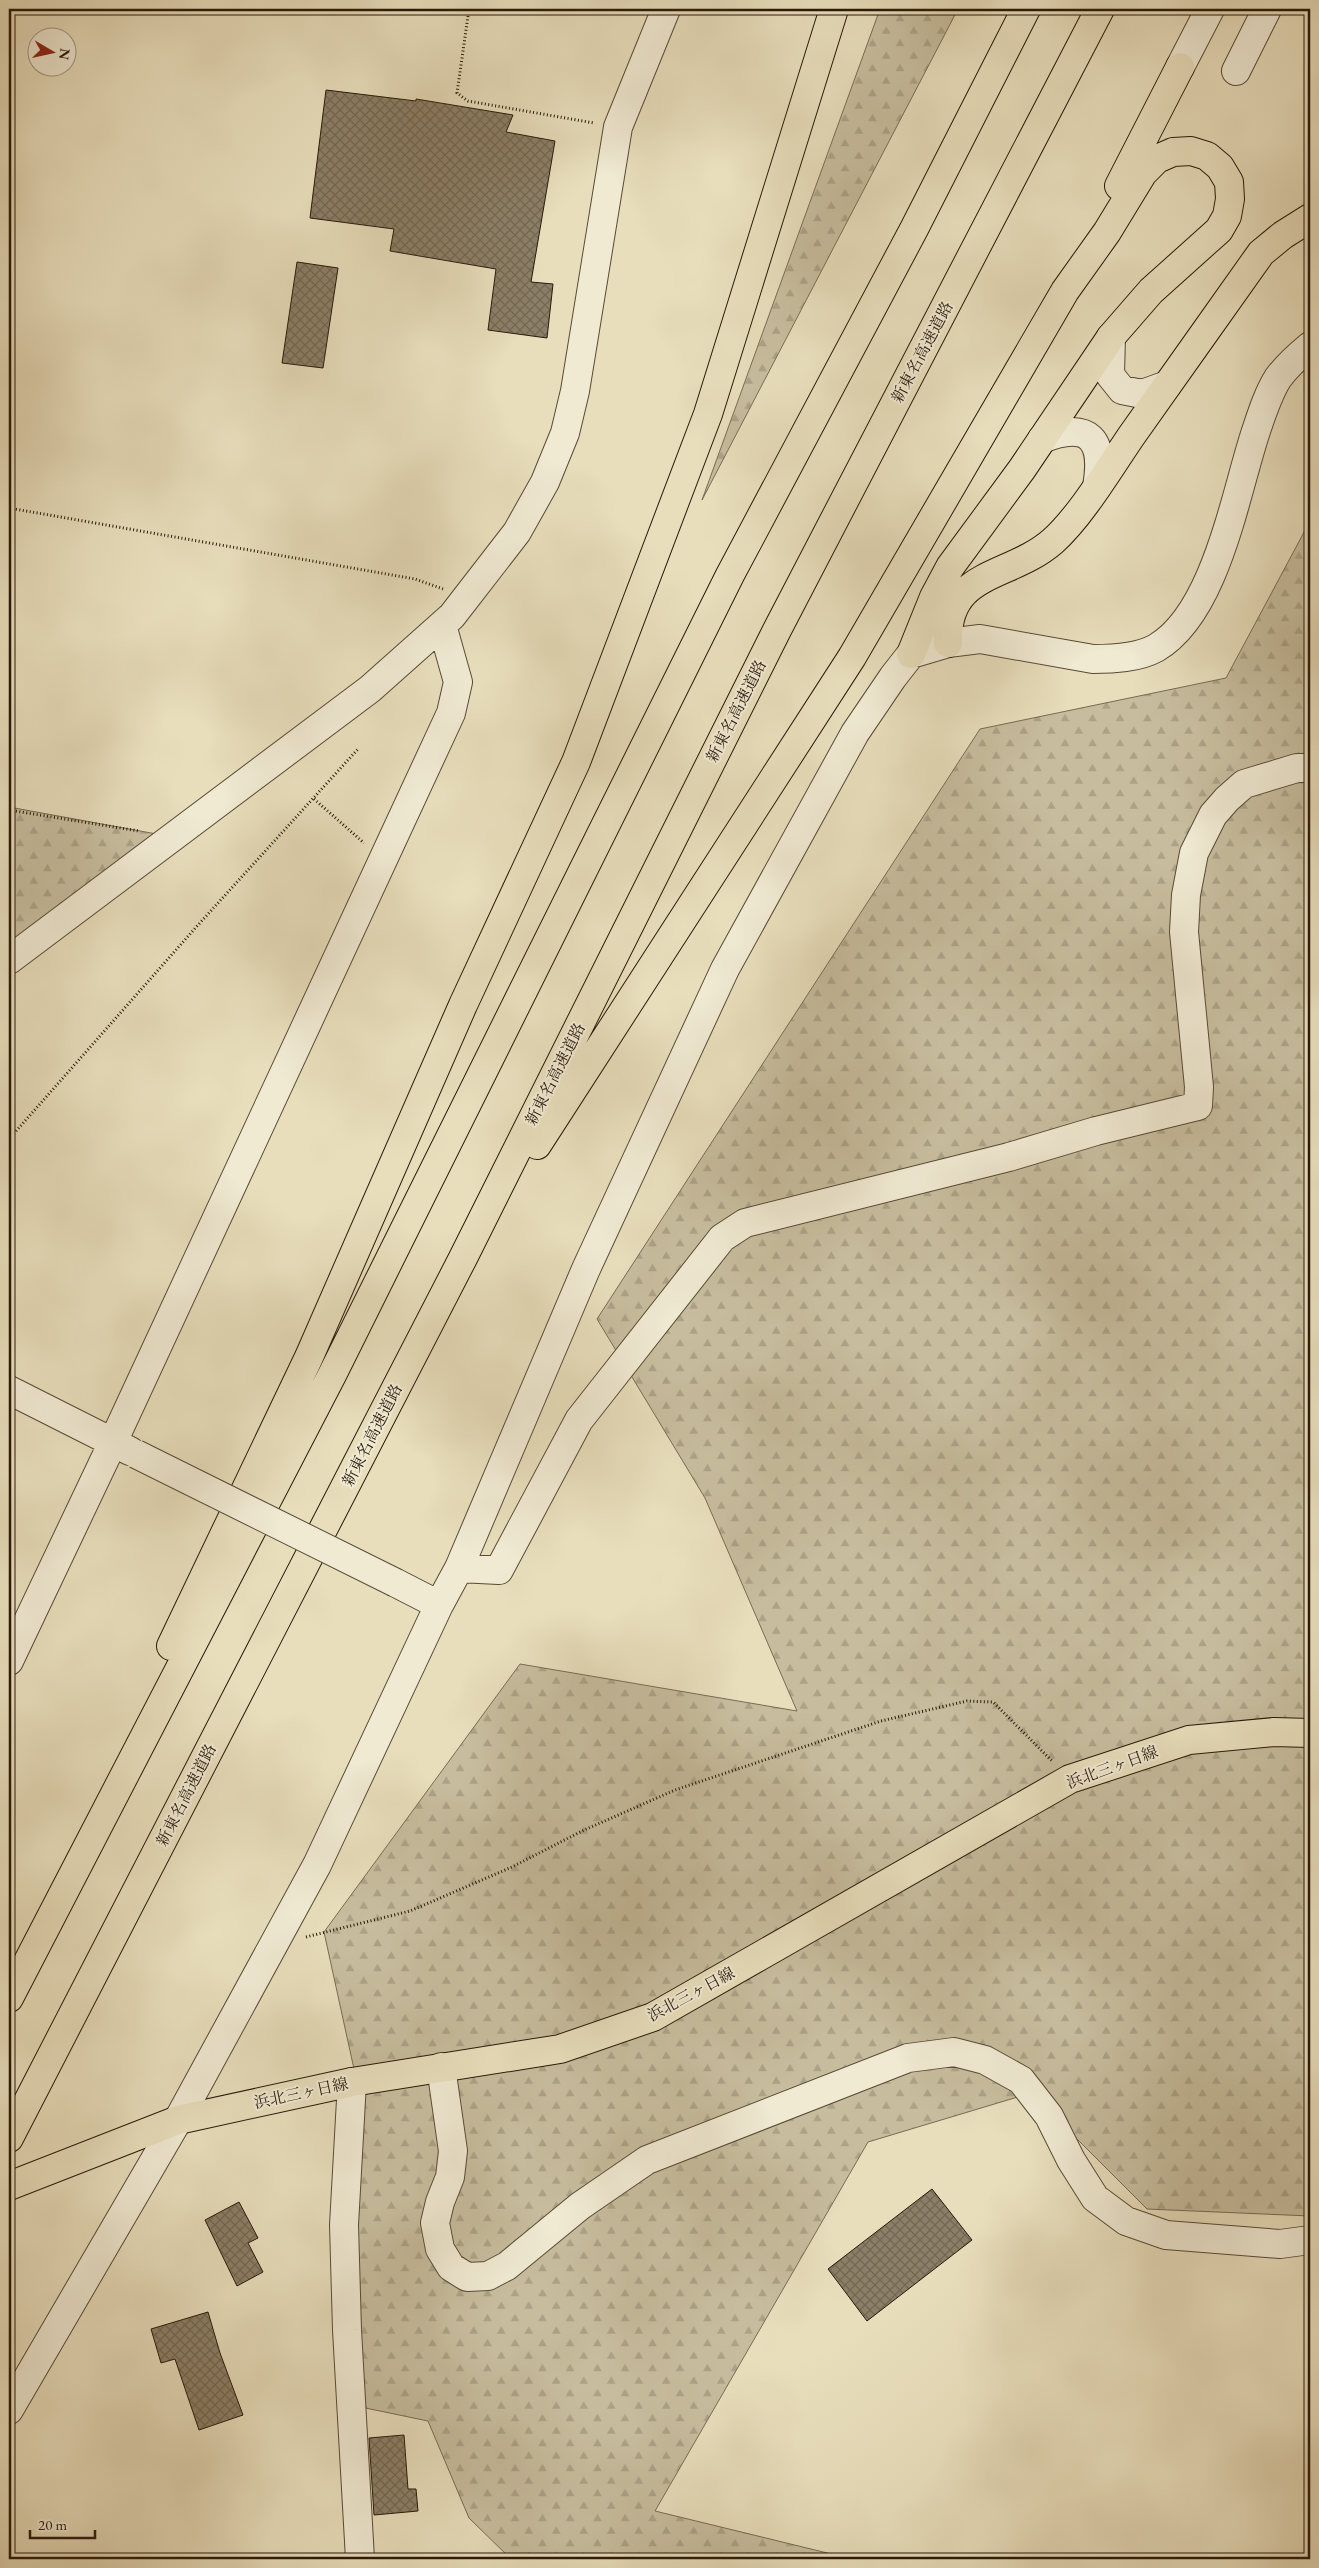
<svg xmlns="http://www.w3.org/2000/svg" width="1319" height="2568" font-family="'EB Garamond','Noto Serif JP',serif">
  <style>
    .forest { fill: url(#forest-firs); stroke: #786b54 }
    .building { fill: url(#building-cross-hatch); stroke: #28190a }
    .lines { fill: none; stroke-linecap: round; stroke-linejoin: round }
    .minor-casing { stroke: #584a36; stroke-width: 30 }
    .major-casing { stroke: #28190a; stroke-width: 30 }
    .highway-casing { stroke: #28190a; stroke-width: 30 }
    .path { stroke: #28190a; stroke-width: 3; stroke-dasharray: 1 2.5; stroke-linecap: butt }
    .minor { stroke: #f0ead3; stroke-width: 28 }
    .major { stroke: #e8debc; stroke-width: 28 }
    .highway { stroke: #e8debc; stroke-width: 28 }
    .minor-bridge-casing { stroke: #584a36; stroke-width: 30; stroke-linecap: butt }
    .minor-bridge { stroke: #f0ead3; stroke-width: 28 }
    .labels { text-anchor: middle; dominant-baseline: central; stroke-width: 4; stroke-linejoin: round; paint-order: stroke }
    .street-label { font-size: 16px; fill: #28190a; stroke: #f0ead3 }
  </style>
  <defs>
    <pattern id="forest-firs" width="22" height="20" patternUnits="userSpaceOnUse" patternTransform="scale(1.25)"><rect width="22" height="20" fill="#c7bd9e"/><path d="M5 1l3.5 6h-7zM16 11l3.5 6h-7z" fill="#aba287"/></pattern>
    <pattern id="building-cross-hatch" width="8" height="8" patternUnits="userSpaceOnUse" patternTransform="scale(1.25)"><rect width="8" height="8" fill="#8c7f67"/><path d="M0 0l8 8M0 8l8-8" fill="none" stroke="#726753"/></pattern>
  </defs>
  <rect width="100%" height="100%" fill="#e8debc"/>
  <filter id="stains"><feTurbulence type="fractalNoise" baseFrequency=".004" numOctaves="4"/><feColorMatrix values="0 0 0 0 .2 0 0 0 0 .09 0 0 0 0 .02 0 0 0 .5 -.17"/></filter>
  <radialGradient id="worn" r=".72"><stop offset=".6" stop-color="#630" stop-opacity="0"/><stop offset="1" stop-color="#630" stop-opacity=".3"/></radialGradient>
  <path class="forest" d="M880,9H958L702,500Z
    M1310,521V2216L1147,2209L1031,2093L868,2142L655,2511L852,2559H511L469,2518L428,2421L351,2405L354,2069L324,1932L520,1664L797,1711L705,1498L597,1319L980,729L1226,678Z
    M9,807L162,835L9,957Z"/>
  <path class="building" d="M326,90L416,101V99L513,115L506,132L555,141L531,282L553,284L547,338L488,330L496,269L390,251L394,229L310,218Z
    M297,262L338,268L323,368L282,363Z
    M932,2189L972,2240L867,2321L828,2269Z
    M239,2202L258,2238L248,2243L263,2272L237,2286L205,2220Z
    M208,2312L220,2353L243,2415L199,2430L175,2359L161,2363L151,2329Z
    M404,2435L408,2489H416L418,2511L374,2515L369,2438Z"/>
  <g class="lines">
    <g class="minor-casing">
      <path id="minor" d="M1180,67L1210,9
        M1236,71L1267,9
        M1111,337L1110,375L1122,390L1142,394L1167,385
        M1042,439C1090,420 1105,440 1097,487
        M9,960L370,689L452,616L517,532L545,482L565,433L575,391L618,127L666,9
        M9,1390L130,1451
        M459,1568L499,1570L579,1420L722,1238L745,1223L1009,1157L1096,1131L1198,1106L1199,1087L1184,932L1186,895L1194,853L1213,815L1227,799L1244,784L1297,768H1310
        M396,1583L439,1605
        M9,1661L113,1442L451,713L458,682L442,625
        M441,2067L453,2151L450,2177L440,2202L435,2223L440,2249L451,2267L467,2277L488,2276L507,2266L580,2206L647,2160L908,2058L954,2052L985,2060L1021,2080L1049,2116L1071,2160L1095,2198L1126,2221L1166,2235L1280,2244L1310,2240
        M352,2082L344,2225L347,2330L360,2559
        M9,2410L178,2120L317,1865L439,1605L459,1568L586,1269L725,969L855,733L893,677L911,654L948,643L980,639L1093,659C1113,659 1138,658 1156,648C1216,613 1235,494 1256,431C1262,413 1268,394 1278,378C1287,366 1299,355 1310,346"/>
    </g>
    <g class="major-casing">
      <path id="major" d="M9,2186L178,2120L352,2082L560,2049L653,2017L1070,1779L1189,1740L1274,1732L1310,1733"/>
    </g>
    <g class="highway-casing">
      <path id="highway" d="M1119,186L1180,67
        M948,643C945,570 1010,579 1053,541C1081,516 1110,467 1132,435C1175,374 1218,314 1261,253L1283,235L1310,218
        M537,1145L852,657L1065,291L1107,232L1143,173L1157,159L1173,152L1191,151L1207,156L1220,167L1229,182L1230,199L1227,216L1219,230L1151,291L1111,337L1022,469L950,567L934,597L911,654
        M171,1646L309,1357L463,1005L576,762L708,414L834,9
        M9,1998L333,1373L730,575L914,229L1026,9
        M9,2138L463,1258L777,630L1100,9"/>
    </g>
    <path class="path" d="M469,9L457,93L468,101L594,123
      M9,508L415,579L443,589
      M314,799L364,843
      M9,810L139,831
      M9,1139L198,925L358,749
      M306,1937L410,1911L512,1867L582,1831L675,1790L881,1721L967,1701L993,1702L1052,1761"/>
    <use href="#minor" class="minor"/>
    <use href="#major" class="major"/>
    <use href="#highway" class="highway"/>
    <g class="minor-bridge-casing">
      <path id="minor-bridge" d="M136,1454L396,1583"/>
    </g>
    <use href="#minor-bridge" class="minor-bridge"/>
  </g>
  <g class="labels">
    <g class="street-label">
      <text transform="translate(922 352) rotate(-62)">新東名高速道路</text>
      <text transform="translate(736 711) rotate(-63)">新東名高速道路</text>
      <text transform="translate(555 1074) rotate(-63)">新東名高速道路</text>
      <text transform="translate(372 1435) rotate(-63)">新東名高速道路</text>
      <text transform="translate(1112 1767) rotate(-20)">浜北三ヶ日線</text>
      <text transform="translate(186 1795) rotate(-63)">新東名高速道路</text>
      <text transform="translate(691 1994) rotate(-28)">浜北三ヶ日線</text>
      <text transform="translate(301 2093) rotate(-12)">浜北三ヶ日線</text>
    </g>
  </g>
  <rect width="1319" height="2568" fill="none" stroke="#e8debc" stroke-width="30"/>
  <rect x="10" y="10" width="1299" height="2548" fill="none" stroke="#28190a" stroke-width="2.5"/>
  <rect x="15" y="15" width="1289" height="2538" fill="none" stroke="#28190a"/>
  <g transform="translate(52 52) rotate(99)"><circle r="24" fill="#f0ead3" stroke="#a09683"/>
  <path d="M0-4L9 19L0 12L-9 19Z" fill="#8f2418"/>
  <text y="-8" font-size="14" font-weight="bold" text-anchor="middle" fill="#28190a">N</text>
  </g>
  <path d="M30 2530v8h65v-8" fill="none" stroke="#28190a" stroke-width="2.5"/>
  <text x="38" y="2530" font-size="15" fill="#28190a" stroke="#f0ead3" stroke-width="4" paint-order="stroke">20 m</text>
  <rect width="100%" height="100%" filter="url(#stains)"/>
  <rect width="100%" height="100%" fill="url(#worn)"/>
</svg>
